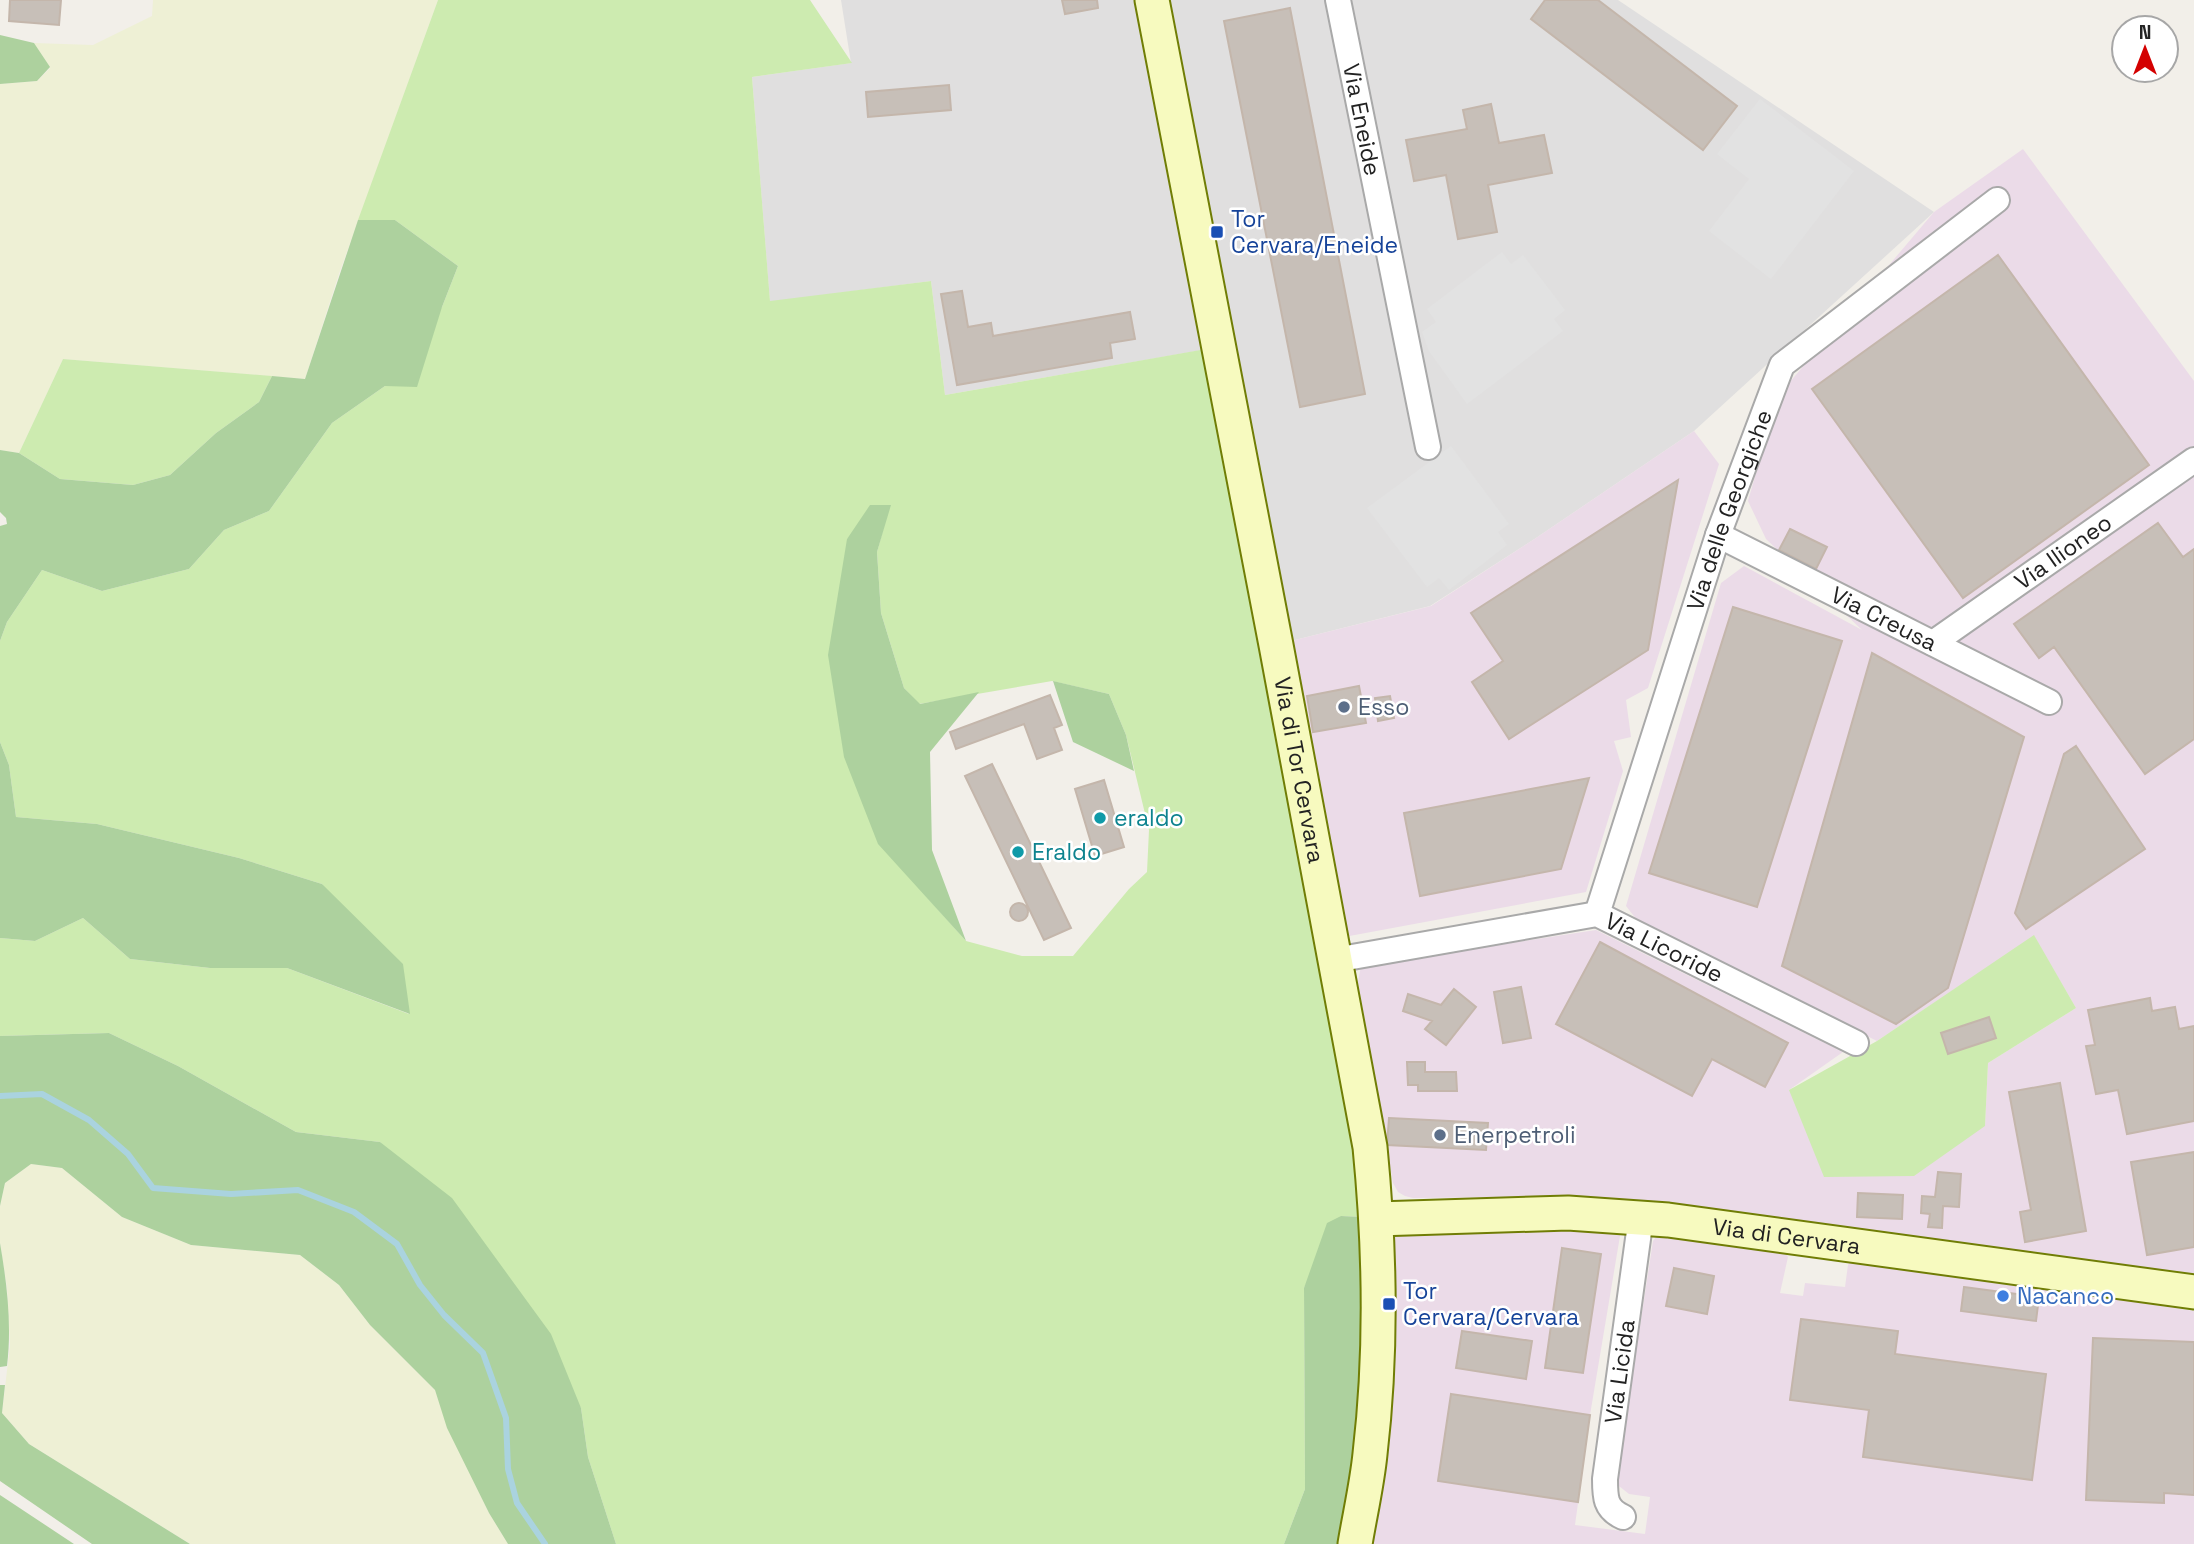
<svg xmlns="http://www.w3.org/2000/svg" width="2194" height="1544" font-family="'Space Grotesk',sans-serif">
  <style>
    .residential { fill: #e0dfdf }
    .industrial { fill: #ebdbe8 }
    .farmland { fill: #eef0d5 }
    .grass { fill: #cdebb0; fill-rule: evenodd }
    .forest { fill: #add19e }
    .parking { fill: #e2e2e2 }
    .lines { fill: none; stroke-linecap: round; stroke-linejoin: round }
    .stream { stroke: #aad3df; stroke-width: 6 }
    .building { fill: #c7bfb8; stroke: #c4b6ab; stroke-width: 2 }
    .street-casing { stroke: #a9a9a9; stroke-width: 28 }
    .secondary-casing { stroke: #707d05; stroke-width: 37 }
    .street { stroke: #fff; stroke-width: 24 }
    .secondary { stroke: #f7fabf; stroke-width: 33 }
    .transit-dot { fill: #1a4fb4; stroke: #fff; stroke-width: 2.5 }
    .service-dot { fill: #5c6f8a; stroke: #fff; stroke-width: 2.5 }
    .culture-dot { fill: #0f9aa8; stroke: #fff; stroke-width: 2.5 }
    .shop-dot { fill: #3f7fe0; stroke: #fff; stroke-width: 2.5 }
    .labels { text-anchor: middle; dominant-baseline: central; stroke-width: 5; stroke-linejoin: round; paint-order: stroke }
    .street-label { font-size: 23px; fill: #222; stroke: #fff }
    .transit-label { font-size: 23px; fill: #164399; stroke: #fff; text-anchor: start }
    .service-label { font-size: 23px; fill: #4e5e75; stroke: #fff; text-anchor: start }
    .culture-label { font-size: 23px; fill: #0d838f; stroke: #fff; text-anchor: start }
    .shop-label { font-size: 23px; fill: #366cbe; stroke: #fff; text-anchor: start }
  </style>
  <rect width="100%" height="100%" fill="#f2efe9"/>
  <path class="residential" d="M841,0H1618L1934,212L1694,431L1536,538L1430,606L1287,642L1231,345L945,395L931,281L770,302L752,77L851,63Z"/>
  <path class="industrial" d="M2023,149L2194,381V1278L1977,1249L1744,1213L1649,1202L1513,1197L1413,1198L1405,1196L1398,1192L1393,1183L1358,982L1361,966L1596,930L1843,1052L1789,1090L1985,1126L1988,1063L2076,1008L2034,936L1877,1041L1637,920L1626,906L1721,583L1744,566L1862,630L1766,539L1748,501L1778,396L1934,212Z
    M1694,431L1719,464L1648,688L1626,700L1631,737L1614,741L1623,771L1586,892L1344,937L1287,642L1431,606L1536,538Z
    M1565,1226L1621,1230L1590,1415L1575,1525L1645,1534L1650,1497L1629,1494L1619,1486L1618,1469L1653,1241L1662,1229L1783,1249L1788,1257L1780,1293L1803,1296L1805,1283L1845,1287L1848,1265L1852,1259L2194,1311V1544H1366L1388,1383L1393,1237L1399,1231Z"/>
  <path class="farmland" d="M153,0H438L339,274L305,379L63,359L19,453L0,450V84L37,81L50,68L34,43L93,45L152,16Z
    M31,1164L62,1168L122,1217L191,1245L300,1255L339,1285L370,1325L435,1390L448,1428L489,1513L508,1544H190L29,1444L2,1413L10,1345L7,1288L0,1243V1206L5,1183Z"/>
  <path class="grass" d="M438,0H810L852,63L752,77L770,301L931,281L945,395L1206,349L1350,1089L1364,1217L1341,1216L1304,1288L1305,1489L1284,1544H616L588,1457L581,1408L380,1142L296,1132L178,1066L109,1033L0,1036V938L35,941L83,918L130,959L210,968H287L409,1014L322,884L239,858L97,824L16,817L9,765L0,742V641L7,622L42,570L102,591L189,569L224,530L269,511L332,423L385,386L442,307L458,266L395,220H358ZM890,505L877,552L881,613L904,688L919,704L1052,681L1109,694L1126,735L1149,830L1147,872L1129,889L1073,956H1022L966,941L924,894L847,539Z
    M63,359L272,376L259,402L216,433L170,475L133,485L60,479L19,453Z
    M2034,935L2076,1008L1988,1063L1985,1126L1914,1176L1824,1177L1789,1090L1877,1041Z"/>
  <path class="forest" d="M0,35L34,43L50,67L37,81L0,84Z
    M358,220H395L458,266L442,307L417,387L385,386L332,423L269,511L224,530L189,569L102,591L42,570L7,622L0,641V526L7,524L6,518L0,512V450L19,453L60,479L133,485L170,475L216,433L259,402L272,376L305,379Z
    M870,505H891L877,552L881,613L904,688L920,704L979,692L930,752L932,850L966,941L878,844L844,757L828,655L847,539Z
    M1053,681L1109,694L1126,735L1134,771L1073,742Z
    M0,742L9,765L16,817L97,824L239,858L322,884L403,964L410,1014L287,968H210L130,959L83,918L35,941L0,938Z
    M109,1033L178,1066L296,1132L380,1142L452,1198L551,1334L581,1408L588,1457L616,1544H508L489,1513L447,1428L435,1390L370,1325L339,1285L300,1255L191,1245L122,1217L62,1168L31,1164L5,1183L0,1206V1036Z
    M1341,1216L1364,1217L1368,1358L1344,1544H1284L1305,1489L1304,1288L1327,1223Z
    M0,1243C7,1284 12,1325 7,1366L0,1367Z
    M0,1385H5L2,1413L29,1444L190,1544H92L0,1481Z
    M0,1495L74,1544H0Z"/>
  <path class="parking" d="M1760,99L1854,171L1771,279L1709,231L1749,179L1717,154Z
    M1502,252L1511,264L1523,255L1565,310L1554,319L1563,331L1467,404L1429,351L1422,332L1436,322L1427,309Z
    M1451,446L1509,524L1498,532L1507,545L1449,590L1439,578L1427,587L1367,508Z"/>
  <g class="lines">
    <path class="stream" d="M0,1096L42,1094L89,1120L128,1154L153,1188L231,1194L298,1190L354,1212L397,1244L420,1285L444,1315L483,1353L506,1418L508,1469L517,1503L545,1544"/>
  </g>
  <path class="building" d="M10,0H61L59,25L9,21Z
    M1062,0H1097L1098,8L1065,14Z
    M1545,0H1598L1737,106L1703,150L1531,19Z
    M1290,8L1365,394L1300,407L1224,21Z
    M949,85L951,110L868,117L866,92Z
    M1491,104L1499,143L1544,135L1552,173L1488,185L1497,232L1458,239L1446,175L1414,181L1406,140L1467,129L1463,110Z
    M1998,255L2149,465L1963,598L1812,389Z
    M962,291L968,327L991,323L993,336L1130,312L1135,339L1110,343L1112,358L957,385L941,294Z
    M1678,480L1648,650L1509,739L1472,682L1503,661L1471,613Z
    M2158,523L2183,557L2194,549V739L2145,774L2054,647L2039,658L2014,624Z
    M1790,529L1827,547L1816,569L1779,550Z
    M1733,607L1842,641L1757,907L1649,873Z
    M1872,653L2024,737L1948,988L1896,1024L1782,966Z
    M1359,686L1366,723L1313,732L1307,696Z
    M1050,695L1062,725L1054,728L1062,750L1037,759L1024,724L956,749L950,732Z
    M1390,696L1394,718L1378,721L1375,698Z
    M2076,746L2145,849L2026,929L2015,913L2064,754Z
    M992,764L1071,928L1044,940L965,776Z
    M1589,778L1561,869L1420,896L1404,813Z
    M1104,780L1124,847L1095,856L1075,789Z
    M1010 912a9 9 0 1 1 18 0a9 9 0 1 1-18 0Z
    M1600,942L1788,1043L1765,1087L1712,1059L1692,1096L1556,1024Z
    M1521,987L1531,1038L1503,1043L1494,992Z
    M1454,989L1476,1007L1446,1045L1425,1029L1432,1021L1403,1011L1408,994L1441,1005Z
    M2150,998L2152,1011L2175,1007L2179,1029L2194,1026V1121L2127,1134L2118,1090L2096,1094L2086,1046L2095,1045L2088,1010Z
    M1989,1017L1996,1038L1948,1054L1941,1033Z
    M1407,1062H1425V1072H1456L1457,1091H1418V1085H1408Z
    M2060,1083L2086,1231L2025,1242L2020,1212L2031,1210L2009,1092Z
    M1389,1118L1488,1123L1486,1150L1387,1145Z
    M2194,1152V1247L2147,1255L2131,1162Z
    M1938,1172L1961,1174L1959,1207L1943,1206L1942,1228L1928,1227L1930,1214L1921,1213L1922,1196L1935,1197Z
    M1858,1193L1903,1195L1902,1219L1857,1217Z
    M1562,1248L1601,1254L1583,1373L1545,1368Z
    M1674,1268L1714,1276L1707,1314L1666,1306Z
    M1964,1287L2039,1297L2036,1321L1961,1311Z
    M1801,1319L1898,1331L1895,1354L2046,1374L2032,1480L1863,1457L1869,1410L1790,1400Z
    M1462,1331L1532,1341L1526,1379L1456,1368Z
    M2093,1338L2194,1342V1495L2164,1493V1503L2086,1500Z
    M1451,1394L1590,1415L1578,1502L1438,1481Z"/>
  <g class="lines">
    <g class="street-casing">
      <g id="street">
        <path id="s1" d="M1338,0L1428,447"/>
        <path id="s2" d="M1718,535L2049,702"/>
        <path id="s3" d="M1933,643L2194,460"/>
        <path id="s4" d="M1597,914L1718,535L1782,365L1997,200"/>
        <path id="s5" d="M1335,960L1597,914L1856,1043"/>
        <path id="s6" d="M1623,1517C1605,1509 1605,1497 1605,1479L1641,1217"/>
      </g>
    </g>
    <g class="secondary-casing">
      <g id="secondary">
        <path id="s7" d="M1152,0L1276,645L1370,1147C1380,1249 1382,1352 1370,1454C1367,1484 1360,1514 1355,1544"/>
        <path id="s8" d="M1377,1219L1568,1213L1668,1220L2194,1292"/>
      </g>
    </g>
    <use href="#street" class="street"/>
    <use href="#secondary" class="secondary"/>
  </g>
  <g class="transit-dot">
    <rect x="1210" y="225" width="14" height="14" rx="3.5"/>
    <rect x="1382" y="1297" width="14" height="14" rx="3.5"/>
  </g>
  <g class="service-dot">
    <circle cx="1344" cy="707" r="7"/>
    <circle cx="1440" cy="1135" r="7"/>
  </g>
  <g class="culture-dot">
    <circle cx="1100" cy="818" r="7"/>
    <circle cx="1018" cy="852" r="7"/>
  </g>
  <circle class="shop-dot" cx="2003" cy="1296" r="7"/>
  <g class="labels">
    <g class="street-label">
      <text stroke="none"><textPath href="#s1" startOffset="122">Via Eneide</textPath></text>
      <text stroke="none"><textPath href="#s4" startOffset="425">Via delle Georgiche</textPath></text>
      <text stroke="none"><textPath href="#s3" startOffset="159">Via Ilioneo</textPath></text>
      <text stroke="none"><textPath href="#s2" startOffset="186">Via Creusa</textPath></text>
      <text stroke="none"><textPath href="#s7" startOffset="784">Via di Tor Cervara</textPath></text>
      <text stroke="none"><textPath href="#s5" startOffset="341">Via Licoride</textPath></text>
      <text stroke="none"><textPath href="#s8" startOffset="411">Via di Cervara</textPath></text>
      <text stroke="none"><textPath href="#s6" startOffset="154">Via Licida</textPath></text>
    </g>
    <g class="transit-label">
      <text x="1231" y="219">Tor<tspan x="1231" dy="26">Cervara/Eneide</tspan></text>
      <text x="1403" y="1291">Tor<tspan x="1403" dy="26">Cervara/Cervara</tspan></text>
    </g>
    <g class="service-label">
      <text x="1358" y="707">Esso</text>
      <text x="1454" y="1135">Enerpetroli</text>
    </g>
    <g class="culture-label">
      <text x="1114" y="818">eraldo</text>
      <text x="1032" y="852">Eraldo</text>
    </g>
    <g class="shop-label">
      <text x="2017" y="1296">Nacanco</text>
    </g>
  </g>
  <g transform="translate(2145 49)"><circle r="33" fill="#ffffff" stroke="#a7a7a7" stroke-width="2"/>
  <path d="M0-5L12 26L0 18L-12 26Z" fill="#d40000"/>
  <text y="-10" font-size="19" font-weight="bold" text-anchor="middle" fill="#222222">N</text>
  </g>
</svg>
